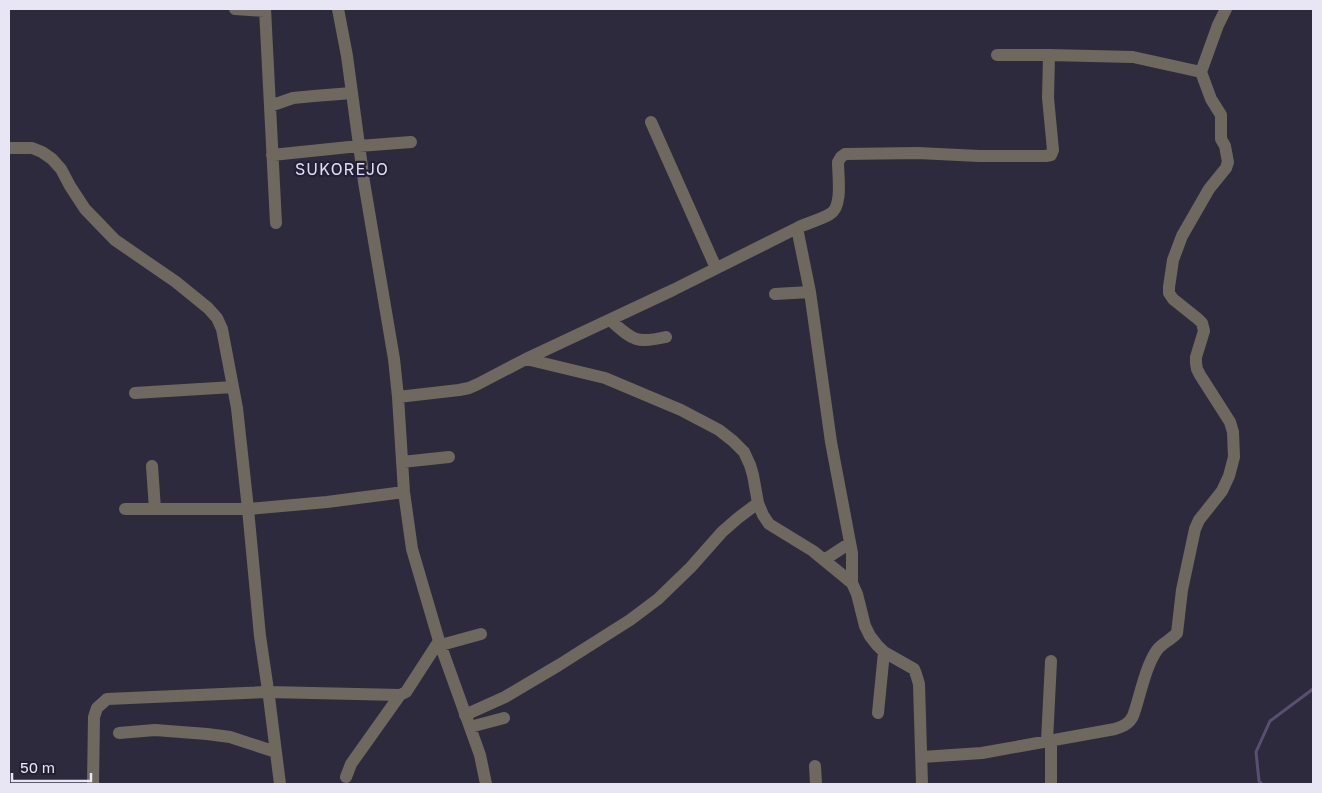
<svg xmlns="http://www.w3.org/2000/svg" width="1322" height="793" font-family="'Golos Text',sans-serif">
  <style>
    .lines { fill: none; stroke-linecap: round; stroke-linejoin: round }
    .stream { stroke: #594f72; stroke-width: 3 }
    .minor { stroke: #6f685f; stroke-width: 12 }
    .labels { text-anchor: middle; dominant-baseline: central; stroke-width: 4.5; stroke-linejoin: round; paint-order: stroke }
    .quarter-label { font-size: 16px; letter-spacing: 1px; fill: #e0dcf6; stroke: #242034 }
  </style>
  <rect width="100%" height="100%" fill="#2e2a3e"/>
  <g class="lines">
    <path class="stream" d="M1262,784L1259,781L1256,752L1270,721L1313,689"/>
    <path class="minor" d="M235,9L265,11
      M265,9L276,223
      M338,9L347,56L364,182L394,359L398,397L404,492L412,549L439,641L480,755L486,784
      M997,55H1049
      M270,106L293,98L314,96L352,93
      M651,122L716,268
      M9,148H32L42,152L52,159L61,169L70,186L85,209L115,240L176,282L208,308L217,318L222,329L237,408L248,509L260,636L269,697L280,784
      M272,155L359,146L411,142
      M775,294L810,292
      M610,320C633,340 635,344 666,337
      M526,359L605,378L681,410L719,430L733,441L744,452L750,465L753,475L758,503L763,515L769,524L813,551L852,583L857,594L865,626L870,636L877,645L884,652L914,669L916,674L919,684L922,784
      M135,393L233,387
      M398,397L459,390L469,388L478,384L526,359L673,290L797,228
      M402,462L449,457
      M152,466L155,509
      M125,509H248L327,502L404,492
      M824,560L850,543
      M852,583V553L831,442L810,292L797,228C807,223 820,220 830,214C843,207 838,176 838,162L841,157L845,154L918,153L979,156H1046L1051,155L1053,150L1048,98L1049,55L1133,57L1201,72
      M441,645L481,634
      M878,713L884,652
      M465,715L505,697L559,665L630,620L658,599L691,567L722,532L738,518L758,503
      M470,727L504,718
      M119,733L155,730L207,734L230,737L276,752
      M1047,741L1051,661
      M922,757L982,753L1115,729C1123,726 1129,724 1133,716C1140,697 1145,667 1157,650C1162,643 1171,640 1177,633L1182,590L1195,529L1199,520L1222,491L1229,476L1234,457L1233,432L1230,422L1200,375L1197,369L1196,363V357L1204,331L1202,323L1198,319L1173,299L1169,293V287L1173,260L1182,236L1209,189L1226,168L1228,162L1225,146L1221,139V115L1211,99L1201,72L1218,25L1226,9
      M815,766L816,784
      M346,777L351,764L400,695
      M93,784L94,717L97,708L107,699L268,692L400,695L406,692L439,641
      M1051,784V740"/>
  </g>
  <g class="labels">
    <g class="quarter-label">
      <text x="342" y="169">SUKOREJO</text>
    </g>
  </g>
  <rect width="1322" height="793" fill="none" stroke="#e8e6f4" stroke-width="20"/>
  <path d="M12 773v8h79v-8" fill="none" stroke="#e8e6f4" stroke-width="2.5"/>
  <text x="20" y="773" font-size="15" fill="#e8e6f4" stroke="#242034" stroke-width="4" paint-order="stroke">50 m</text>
</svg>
